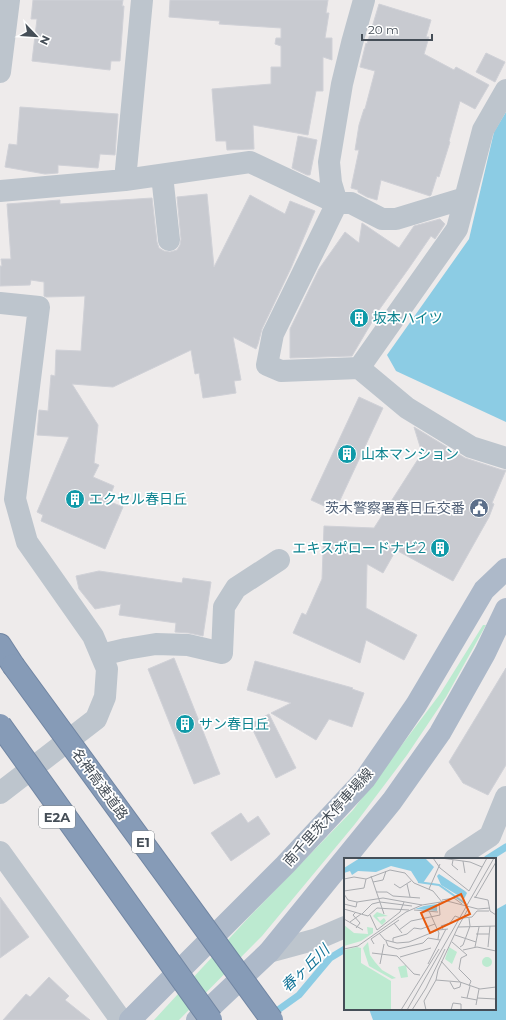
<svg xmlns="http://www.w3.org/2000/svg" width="506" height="1020" font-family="Montserrat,'Noto Sans JP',sans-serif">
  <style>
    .green { fill: #bcead0 }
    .water { fill: #8ccce4 }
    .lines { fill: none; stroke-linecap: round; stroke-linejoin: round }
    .stream { stroke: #8ccce4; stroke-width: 7 }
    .building { fill: #c8cad0; stroke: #d0d1d7 }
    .highway-casing { stroke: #7186a3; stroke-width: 24 }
    .minor { stroke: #bdc5cd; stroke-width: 22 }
    .major { stroke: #adb9c9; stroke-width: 22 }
    .highway { stroke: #869bb7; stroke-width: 22 }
    .highway-bridge-casing { stroke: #7186a3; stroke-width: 24; stroke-linecap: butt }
    .highway-bridge { stroke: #869bb7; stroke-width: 22 }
    .labels { text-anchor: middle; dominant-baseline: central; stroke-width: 3.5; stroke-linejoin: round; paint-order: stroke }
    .shield { fill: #fff; stroke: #7d8389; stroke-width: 1 }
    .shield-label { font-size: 13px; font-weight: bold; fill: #454e57 }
    .culture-label { font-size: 14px; fill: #0d838f; stroke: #fff; text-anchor: start }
    .service-label { font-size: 14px; fill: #4e5e75; stroke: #fff; text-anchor: end }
    .street-label { font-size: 14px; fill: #454e57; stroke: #fff }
    .water-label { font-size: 15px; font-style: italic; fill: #167699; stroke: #fff }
    .inset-river { fill: none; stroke: #8ccce4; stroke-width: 2 }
    .inset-road { fill: none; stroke: #aaacb0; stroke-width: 1 }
    .view { fill: #e8590c; fill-opacity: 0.15; stroke: #e8590c; stroke-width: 2 }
    .inset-edge { fill: none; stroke: #454e57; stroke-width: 2 }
  </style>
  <rect width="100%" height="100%" fill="#eeebeb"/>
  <path class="green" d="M483,625H486L446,697L407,755L355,824L262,936L179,1020H154L250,916L353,810L440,694Z"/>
  <path class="water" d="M506,112V422L396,371L387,355L469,239L494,132Z
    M506,904V1020H373L369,1009H495V910Z"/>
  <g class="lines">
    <path class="stream" d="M487,859L506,847
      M271,1015L299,995L330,958L345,949"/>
  </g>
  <path class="building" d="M33,0H123L122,6H124L120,61H111L110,70L32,61L37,19H31Z
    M170,0H328L326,13H329L325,38H332V60L323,57V91H316L308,135L253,125L254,149L227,150L226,141H216L212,89L271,84V67H281V46L275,44L276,38H281V28L219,24L220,21L169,17Z
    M379,4L431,20L426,37H429L424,54L454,70L456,67L489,85L475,109L460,101L449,141L450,142L439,177L437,176L431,195L430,196L381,180L377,200L367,197L358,192V190L351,188L359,150H355L359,125L364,109H365L375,71L360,67L366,43L367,44Z
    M486,53L505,62L495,82L476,72Z
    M20,107L118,114L115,155L100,154L98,168L58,165V173L45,174L5,167L9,144L17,145Z
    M298,136L317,140L310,175H307L292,168Z
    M207,194L214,267L250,195L285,214L290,201L315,211L291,268L262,329L258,344L256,349L233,337L241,380L234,381L236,393L203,398L199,373L195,374L191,350L113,387L72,384L98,425L94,463L99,465L93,477L114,486L108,501L123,507L105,549L41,521L43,515L37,512L69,437L37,435L39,410L48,411L51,375L55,376L56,350L81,351L85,296L46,297L44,296V282L31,280L30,285L0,286V266H2L1,259H11L7,204L60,200V204L152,198L157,242L159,248L164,251L170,252L177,250L180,245L181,239L177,197Z
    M440,219L445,224L435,239L431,236L409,268L379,310L352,356L290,358V329L319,269L345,232L359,243L362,223L399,248L414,226Z
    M359,397L383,408L335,511L311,500Z
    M414,427L465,458L502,470H506L492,503L494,504L489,517L453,581L396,550L383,573L367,564L366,608L417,635L404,660L366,640L360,663L293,633L302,613L306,615L322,579L324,526L374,528L422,453Z
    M99,571L182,583L183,578L211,582L203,636L189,633L175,632L176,623L119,615L121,604L95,609L79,589L76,576Z
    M174,658L220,774L194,784L148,669Z
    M255,661L353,688L352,689L364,693L352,727L329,719L316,740L271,713L291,703L247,690Z
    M506,668V765L488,795L463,783L449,762Z
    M269,714L296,768L276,778L250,724Z
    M241,813L248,823L258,816L270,834L231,861L211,833Z
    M0,897L29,937L0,958Z
    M49,977L69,996L65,1000L90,1020H3L26,994L30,997Z"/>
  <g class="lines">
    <g class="highway-casing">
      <path id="highway" d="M0,645L13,665"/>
    </g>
    <path class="minor" d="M364,0L352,43L342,84L329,162L331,183L337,203L273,334L267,365L281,371L359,368L407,408L471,447L506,458
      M0,72L9,0
      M162,175L169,240
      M125,180L142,0
      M0,191L125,180L250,162L337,203H351L382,219H396L465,198
      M0,303L39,307L15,499L27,542L93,636L107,669L105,697L96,719L0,793
      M359,368L457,229L483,130L506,90
      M101,655L126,649L156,644L188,645L222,653L224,607L236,588L279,560
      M0,852L121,1020
      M455,859L490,836L506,797
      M269,952L317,939L345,927"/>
    <path class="major" d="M130,1020L285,865L365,779L416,705L484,590L506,569
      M197,1020L269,952L392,801L440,733L485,653L506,609"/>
    <use href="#highway" class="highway"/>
    <g class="highway-bridge-casing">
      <path id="highway-bridge" d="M13,665L272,1020
        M0,725L211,1020"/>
    </g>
    <use href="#highway-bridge" class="highway-bridge"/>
  </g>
  <defs>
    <g id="building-disc" transform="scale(1)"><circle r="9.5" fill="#0f9aa8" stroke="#fff"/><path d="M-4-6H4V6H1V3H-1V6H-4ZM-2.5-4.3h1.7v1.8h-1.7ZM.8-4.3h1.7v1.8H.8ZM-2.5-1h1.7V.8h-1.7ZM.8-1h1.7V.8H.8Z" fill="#fff"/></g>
    <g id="civic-disc" transform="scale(1)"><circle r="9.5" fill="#5c6f8a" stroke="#fff"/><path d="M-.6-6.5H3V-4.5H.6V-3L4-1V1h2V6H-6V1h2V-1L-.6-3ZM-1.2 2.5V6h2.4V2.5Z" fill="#fff"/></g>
  </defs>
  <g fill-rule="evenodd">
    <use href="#building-disc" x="359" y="318"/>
    <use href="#building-disc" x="347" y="454"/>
    <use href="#building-disc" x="75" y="499"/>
    <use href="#civic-disc" x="479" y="508"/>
    <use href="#building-disc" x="440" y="548"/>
    <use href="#building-disc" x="185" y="724"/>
  </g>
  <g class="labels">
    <g class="shield">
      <rect x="39" y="806" width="36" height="22" rx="3"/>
      <rect x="132" y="831" width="22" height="22" rx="3"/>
    </g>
    <g class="shield-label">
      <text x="57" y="817">E2A</text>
      <text x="143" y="842">E1</text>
    </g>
    <g class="culture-label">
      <text x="373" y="318">坂本ハイツ</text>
      <text x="361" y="454">山本マンション</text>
      <text x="89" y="499">エクセル春日丘</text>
      <text x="426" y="548" text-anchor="end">エキスポロードナビ2</text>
      <text x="199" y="724">サン春日丘</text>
    </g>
    <g class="service-label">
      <text x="465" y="508">茨木警察署春日丘交番</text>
    </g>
    <g class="street-label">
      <text transform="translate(100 784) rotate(54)">名神高速道路</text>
      <text transform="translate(328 817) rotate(-48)">南千里茨木停車場線</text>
    </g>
    <g class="water-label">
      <text transform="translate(305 968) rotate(-44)">春ヶ丘川</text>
    </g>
  </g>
  <g transform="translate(344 858)">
    <rect width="152" height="152" fill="#eeebeb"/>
    <path d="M33,54L44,58L33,59L36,63L40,60L42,63L38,67L29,58ZM0,67L10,75L24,76L23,69L29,70V75L17,83L0,88ZM24,84L26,97L31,104L38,112L52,120L48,121L25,108L19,90ZM13,89L17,90V105L47,123V152H0V92ZM105,89L113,94L108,106L101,101ZM138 104a5 5 0 1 1 10 0a5 5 0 1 1-10 0ZM62,107L64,119L57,120L54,109Z" fill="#bcead0"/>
    <path d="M16,0H81L90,9L79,25L74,24L67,13L47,8L32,14L14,13L8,17L6,13L0,15V10ZM95,16L121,33L123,35L120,41L97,27L93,18ZM93,46V53L71,51L80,48Z" fill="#8ccce4"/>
    <path class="inset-river" d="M74,24L95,27L122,46"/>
    <path class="inset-road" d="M89,0L96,10L125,33L143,0M97,0L126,4L138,9M109,2L108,7L114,12M119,3L121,15M27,18L40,56M0,21L10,19L22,21L46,12L61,15L70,25L89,33L98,44M29,24L39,22L42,13M50,26L56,30L67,23M63,26L66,39M85,31L96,6M0,33L20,30L22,21M32,34H43L49,38L76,40M0,36L4,42L13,44L39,40L78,47M130,39L144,42L146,53L152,57M131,40L152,4M98,42L110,40L118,46M0,46L12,49L13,44M0,51L24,58L33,50L65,52M70,52L94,54M85,53L95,75L94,81M12,54L9,57L16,65L12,70M18,56L28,46L36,44L68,48M26,57L33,72L56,54L60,44M119,60L128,59L133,53H145M0,61L19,72M6,64L17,56M50,65L58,75M114,69L124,51M99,71L97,68L106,65L111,58L119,61M55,72L67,63L96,57L95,44M35,75L41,82L53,85L65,84L94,72L104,71M132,76H145M111,77L132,84M42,83L44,88L54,91L79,85L84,80L96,82M49,84V80L63,76L70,70L77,71L91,66M108,84L123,97L117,100L115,111L127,123L125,128M30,86L27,81L55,62M116,89L119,87L126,68L125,60M131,89L135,69M144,89L146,68M0,91L14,88L62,54L78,47L103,43L134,51L146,50M119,92L133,89L152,93M28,95L53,98L70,116L76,117M56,99L87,90M97,103L116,124M36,106L40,86M84,106L102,71M92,122L116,124L136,131L152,129M106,124L110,131L116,129L117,124M117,139L133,142M123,140L126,128M133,140L152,141M132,147L135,131M57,152L95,91M63,152L150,0M68,152L82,130L101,91M82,152L80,143L92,122L94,112L114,69L152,68M107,152L109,145L117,146V152"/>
    <path class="view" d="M117,36L126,56L86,75L77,55Z"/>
    <rect width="152" height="152" class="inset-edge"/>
  </g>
  <g transform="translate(36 36) rotate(115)" stroke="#ffffff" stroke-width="3" paint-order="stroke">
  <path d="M0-3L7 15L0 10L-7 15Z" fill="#454e57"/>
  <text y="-6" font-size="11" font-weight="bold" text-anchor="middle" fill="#454e57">N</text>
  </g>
  <path d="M362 34v6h70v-6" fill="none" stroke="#454e57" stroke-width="2"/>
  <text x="368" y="34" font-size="12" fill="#454e57" stroke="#ffffff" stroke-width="3" paint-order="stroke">20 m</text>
</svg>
